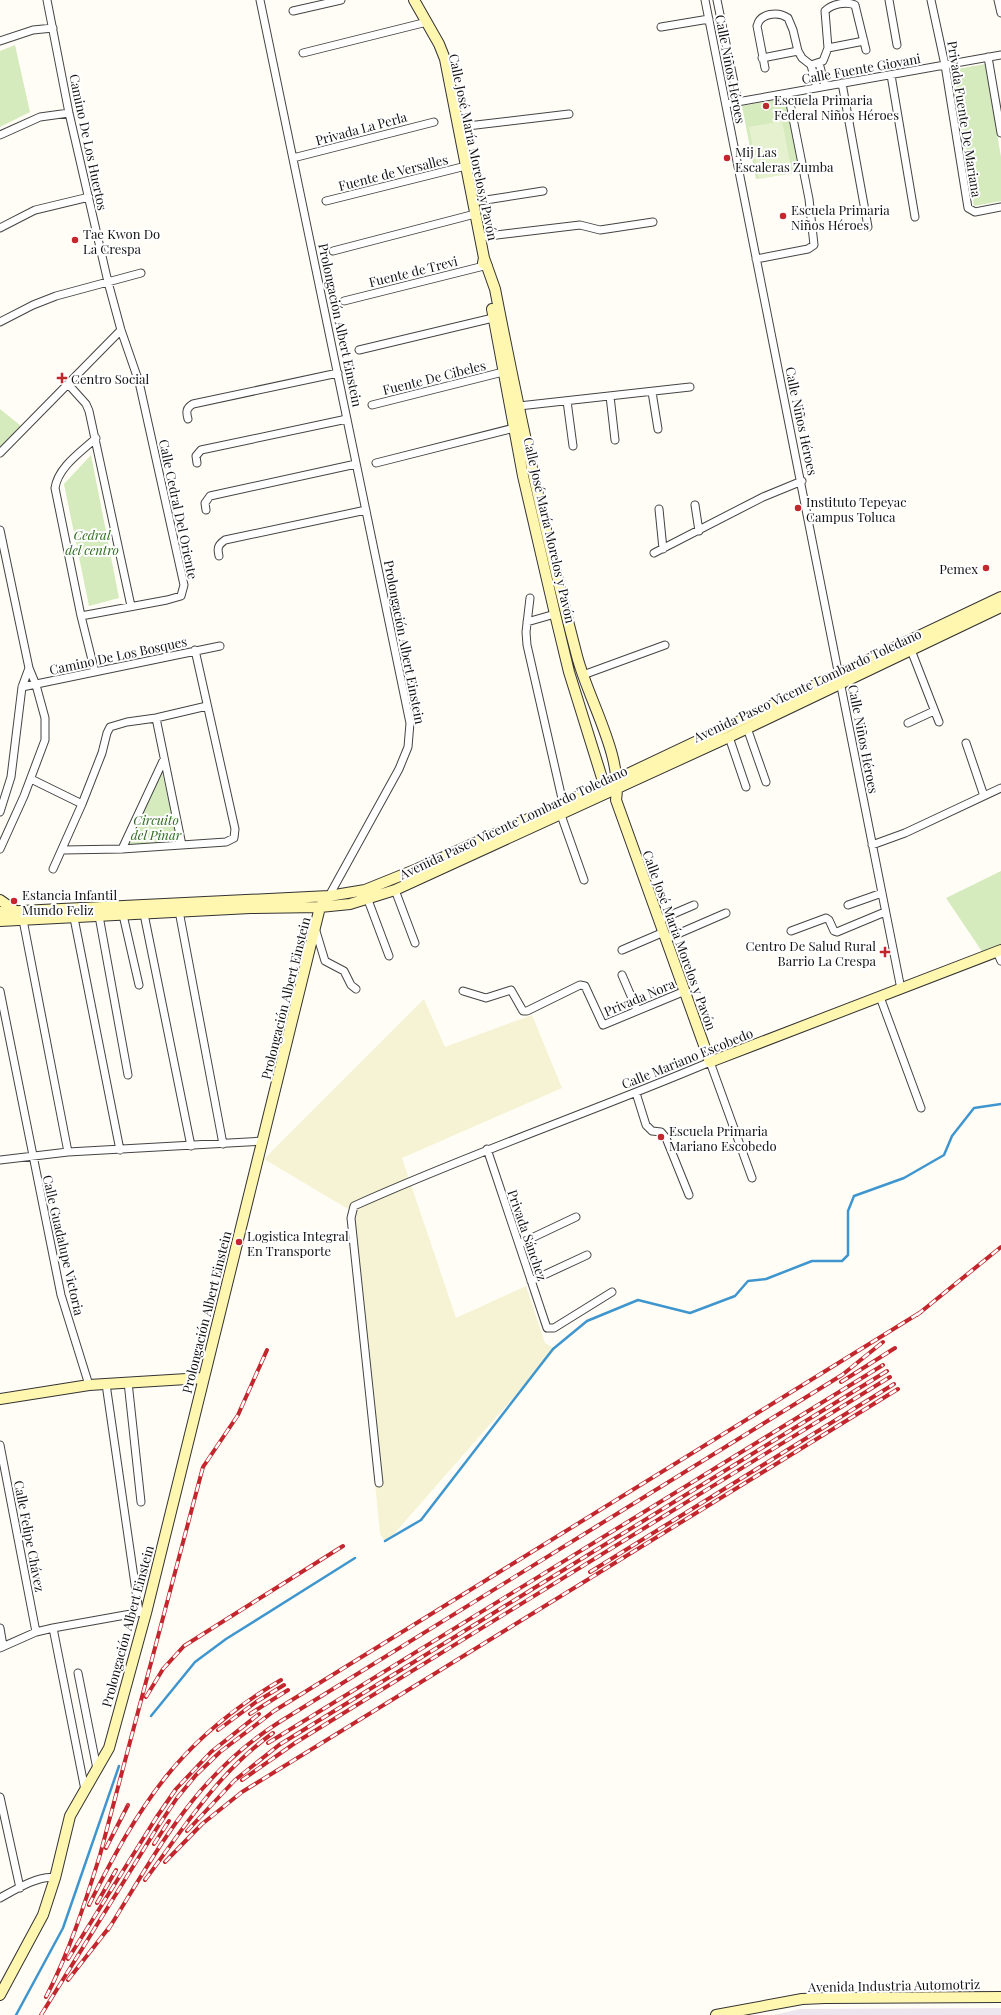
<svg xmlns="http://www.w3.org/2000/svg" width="1001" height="2015" font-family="'Playfair Display',serif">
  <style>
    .industrial { fill: #eee6ef }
    .farmland { fill: #f6f3d4 }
    .green { fill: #d5ebbd }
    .pitch { fill: #e6f2cf }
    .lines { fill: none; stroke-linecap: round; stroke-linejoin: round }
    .stream { stroke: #3f96cf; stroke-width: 2.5 }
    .street-casing { stroke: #444; stroke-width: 9 }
    .secondary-casing { stroke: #333; stroke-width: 12 }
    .street { stroke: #fff; stroke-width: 7 }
    .secondary { stroke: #fff6b0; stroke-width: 10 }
    .rail-casing { stroke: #c4262e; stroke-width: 4 }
    .rail { stroke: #fff; stroke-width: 2.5; stroke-dasharray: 8; stroke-linecap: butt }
    .poi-dot { fill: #c4262e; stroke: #fff; stroke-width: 1.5 }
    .labels { text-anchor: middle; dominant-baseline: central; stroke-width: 4; stroke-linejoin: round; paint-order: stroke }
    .street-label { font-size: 13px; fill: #111; stroke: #fff }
    .poi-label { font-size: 13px; fill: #111; stroke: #fff; text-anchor: start }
    .park-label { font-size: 13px; font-style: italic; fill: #2f6b1f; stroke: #fff }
  </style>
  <rect width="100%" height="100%" fill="#fffdf5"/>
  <path class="industrial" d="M1001,2008V2015H774L800,2009Z"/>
  <path class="farmland" d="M424,999L445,1047L532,1015L562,1088L402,1158L456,1318L526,1286L545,1343L556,1349L386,1543L380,1534L348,1209L264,1159Z"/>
  <path class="green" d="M15,45L30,112L0,127V51Z
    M985,64L1001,157V201L974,206L951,70Z
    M786,98L801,172L756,179L742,106Z
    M0,409L21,426L0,451Z
    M91,455L119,598L89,606L64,484Z
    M162,772L178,842L126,846Z
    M1001,871V947L983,953L946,898Z"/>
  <path class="pitch" d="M782,121L792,173L759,179L749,127Z"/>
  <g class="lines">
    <path class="stream" d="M385,1541L421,1520L553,1349L587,1321L638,1300L690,1313L735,1296L748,1281L766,1279L812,1261H842L848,1255V1211L854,1196L904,1178L944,1155L952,1136L974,1108L1001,1104
      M151,1716L195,1662L226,1639L355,1558
      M16,2015L63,1928L119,1766"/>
    <g class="street-casing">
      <path id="street" d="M47,0L69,113L108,282L121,330L139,382L184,585L181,596L167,600L81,616
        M260,0L410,723L408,747L399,769L329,896
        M705,0L901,989
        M717,0L738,102
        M889,0L897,45
        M931,0L945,65L968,208L975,212L1001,207
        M998,0L1001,13
        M293,11L341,0
        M661,27L709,19
        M0,41L33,30L53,28
        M828,48L864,41
        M303,53L427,22
        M988,57L1001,133
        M762,58L798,51L802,58L811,65L817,88
        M819,63L825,86
        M811,65L823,61L828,48L825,11C832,4 846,1 855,5L866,50
        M765,68L757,26C760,13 778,11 788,18L793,30L798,51
        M891,75L915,217
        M842,83L868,227
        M726,104L1001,55
        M459,127L569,114
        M0,135L40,117L69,113
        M293,158L434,122
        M326,201L466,166
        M473,202L543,191
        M0,228L35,210L89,197
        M480,237L580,225L600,230L653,222
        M333,251L475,214
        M756,259L808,249L814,245L809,199L788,93
        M344,301L488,265
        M0,322L33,305L56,296L141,273
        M359,350L493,318
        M68,384L86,404L89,411L131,606
        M652,392L658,429
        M610,396L615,440
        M567,401L573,446
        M372,405L503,372
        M519,406L690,387
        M188,419C186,412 186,408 193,404L338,373
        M0,453L121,330
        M197,463L196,456L201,450L347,419
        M376,463L514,428
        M695,505L699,531
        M659,509L663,549
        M206,510L205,503L210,496L356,464
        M0,530L29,668L36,685L45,718V740L24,796L0,849
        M654,553L763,497L802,481
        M219,556C217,548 218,545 225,540L366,510
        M530,598L526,632L527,645L563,803
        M527,622L555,614
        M911,650L939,722
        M95,672L81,616L55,488C58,467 81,452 96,438
        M583,675L665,645
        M22,687L220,646
        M156,718L182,845
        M908,723L934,711
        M747,728L766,782
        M729,737L746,787
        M966,743L984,796
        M31,779L82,804
        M0,812L11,777L22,687L29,668
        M561,815L584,880
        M872,845L905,833L1001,788
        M122,849L163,761
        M63,850L122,849L226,842L234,838L235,829L195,650
        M53,869L82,804L102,753L107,733L110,727L127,722L156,718L207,706
        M395,890L415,943
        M368,900L389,956
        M848,905L882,893
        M179,911L223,1144
        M144,914L191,1146
        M123,915L139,985
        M99,916L128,1075
        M74,918L120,1150
        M23,920L68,1152
        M659,920L694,905
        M315,928L325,961L344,971L351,985L356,989
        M791,931L826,918L829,920L834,931L837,932L885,912
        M666,939L726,913
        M622,950L664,932
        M997,952L1001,961
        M622,975L637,1010
        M0,991L61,1295L89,1385
        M463,991L486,998L511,990L523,1011H527L580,985L585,986L603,1025L685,991
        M880,997L921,1108
        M636,1093L646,1125L652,1131L661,1132L666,1138L689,1195
        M487,1149L547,1328H554L612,1292
        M0,1160L68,1152L263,1141
        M519,1244L576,1217
        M531,1281L587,1255
        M128,1382L141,1502
        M106,1384L139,1612
        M0,1445L36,1632
        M379,1483L351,1218L354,1206C471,1153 592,1112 710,1062L752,1178
        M0,1628L3,1646
        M53,1628L85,1790
        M0,1648L36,1632L53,1628L142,1612
        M78,1673L97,1769
        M0,1797L20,1888
        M0,1898C13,1891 40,1874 55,1878"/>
    </g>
    <g class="secondary-casing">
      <path id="secondary" d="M414,0L439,44L445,59L484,258L483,263
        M484,258L495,289C519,412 545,534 577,656C588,699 623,756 616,800L710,1062L1001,950
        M492,309L523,476L555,614L569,672L606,791
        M0,900L17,912
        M0,912L329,896L365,890L417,869L617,779L1001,597
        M0,921L250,908L320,907L350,904L395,890L729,737L1001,607
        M0,1399L89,1385L203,1378
        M0,1995L43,1915L55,1878L70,1816L109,1748L146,1613L320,907L329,896
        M716,2015L802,1999L825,1998L1001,1997"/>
    </g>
    <use href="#street" class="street"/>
    <use href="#secondary" class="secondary"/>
    <g class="rail-casing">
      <path id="rail" d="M917,1315L1001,1247
        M841,1382L895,1348
        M590,1572L894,1384
        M146,1697L163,1669L184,1646L343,1546
        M250,1714L288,1690
        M218,1730L256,1702L284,1685
        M268,1743L883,1365
        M242,1780L295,1743L890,1377
        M187,1831L235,1780L279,1745L887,1371
        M154,1844L169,1821
        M106,1848L128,1805
        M165,1862L202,1824L242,1792L898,1389
        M145,1880C184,1828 218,1772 273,1733
        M97,1903L116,1870
        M89,1905C140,1803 180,1739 281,1680
        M108,1930C159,1848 196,1774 281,1721L842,1375L883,1342
        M68,1959L156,1818L176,1789L211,1752L259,1714
        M68,1980L111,1925
        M46,1997C69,1953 85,1903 100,1855L203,1467L238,1415L267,1350
        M41,2015L157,1828L177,1798L196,1775L220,1752L274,1711L921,1312"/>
    </g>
    <use href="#rail" class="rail"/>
  </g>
  <g class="poi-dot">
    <circle cx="766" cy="106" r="4"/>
    <circle cx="727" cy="158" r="4"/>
    <circle cx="783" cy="216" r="4"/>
    <circle cx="75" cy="240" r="4"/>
    <path d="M60 372h4v4h4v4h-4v4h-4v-4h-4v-4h4z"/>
    <circle cx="798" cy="508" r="4"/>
    <circle cx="986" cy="568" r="4"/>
    <circle cx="14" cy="901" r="4"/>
    <path d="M883 946h4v4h4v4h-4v4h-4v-4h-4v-4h4z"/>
    <circle cx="661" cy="1137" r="4"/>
    <circle cx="239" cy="1242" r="4"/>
  </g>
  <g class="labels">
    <g class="street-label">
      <text transform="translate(861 68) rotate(-10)">Calle Fuente Giovani</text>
      <text transform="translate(731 69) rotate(79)">Calle Niños Héroes</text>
      <text transform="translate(965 119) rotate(81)">Privada Fuente De Mariana</text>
      <text transform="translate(361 128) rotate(-15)">Privada La Perla</text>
      <text transform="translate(89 142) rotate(78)">Camino De Los Huertos</text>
      <text transform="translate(474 147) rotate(78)">Calle José María Morelos y Pavón</text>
      <text transform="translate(393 172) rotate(-14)">Fuente de Versalles</text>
      <text transform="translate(413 271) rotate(-14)">Fuente de Trevi</text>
      <text transform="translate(341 325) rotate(78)">Prolongación Albert Einstein</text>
      <text transform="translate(434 377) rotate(-14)">Fuente De Cibeles</text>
      <text transform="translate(802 421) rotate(78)">Calle Niños Héroes</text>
      <text transform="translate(179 509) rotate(78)">Calle Cedral Del Oriente</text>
      <text transform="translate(550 530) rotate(77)">Calle José María Morelos y Pavón</text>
      <text transform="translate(405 642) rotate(79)">Prolongación Albert Einstein</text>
      <text transform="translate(118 655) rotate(-12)">Camino De Los Bosques</text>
      <text transform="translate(807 685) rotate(-25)">Avenida Paseo Vicente Lombardo Toledano</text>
      <text transform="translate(864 739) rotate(79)">Calle Niños Héroes</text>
      <text transform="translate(513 822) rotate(-25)">Avenida Paseo Vicente Lombardo Toledano</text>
      <text transform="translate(680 940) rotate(70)">Calle José María Morelos y Pavón</text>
      <text transform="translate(639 997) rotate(-23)">Privada Nora</text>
      <text transform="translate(285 998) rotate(-76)">Prolongación Albert Einstein</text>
      <text transform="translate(687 1058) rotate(-22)">Calle Mariano Escobedo</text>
      <text transform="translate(528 1235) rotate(71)">Privada Sánchez</text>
      <text transform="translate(64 1245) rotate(77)">Calle Guadalupe Victoria</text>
      <text transform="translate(206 1312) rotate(-76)">Prolongación Albert Einstein</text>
      <text transform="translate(30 1536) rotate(79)">Calle Felipe Chávez</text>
      <text transform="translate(127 1626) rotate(-75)">Prolongación Albert Einstein</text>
      <text transform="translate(894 1985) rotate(-1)">Avenida Industria Automotriz</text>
    </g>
    <g class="poi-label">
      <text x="774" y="99">Escuela Primaria<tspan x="774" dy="15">Federal Niños Héroes</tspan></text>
      <text x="735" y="151">Mij Las<tspan x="735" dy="15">Escaleras Zumba</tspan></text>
      <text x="791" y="209">Escuela Primaria<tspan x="791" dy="15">Niños Héroes</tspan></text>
      <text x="83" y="233">Tae Kwon Do<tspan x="83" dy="15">La Crespa</tspan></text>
      <text x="71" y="378">Centro Social</text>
      <text x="806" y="501">Instituto Tepeyac<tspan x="806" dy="15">Campus Toluca</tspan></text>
      <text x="978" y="568" text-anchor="end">Pemex</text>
      <text x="22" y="894">Estancia Infantil<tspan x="22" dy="15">Mundo Feliz</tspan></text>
      <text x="876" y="945" text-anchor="end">Centro De Salud Rural<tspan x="876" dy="15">Barrio La Crespa</tspan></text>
      <text x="669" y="1130">Escuela Primaria<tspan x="669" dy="15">Mariano Escobedo</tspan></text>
      <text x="247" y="1235">Logistica Integral<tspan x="247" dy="15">En Transporte</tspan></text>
    </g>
    <g class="park-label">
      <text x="92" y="534">Cedral<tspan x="92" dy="15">del centro</tspan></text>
      <text x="156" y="819">Circuito<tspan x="156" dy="15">del Pinar</tspan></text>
    </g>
  </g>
</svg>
